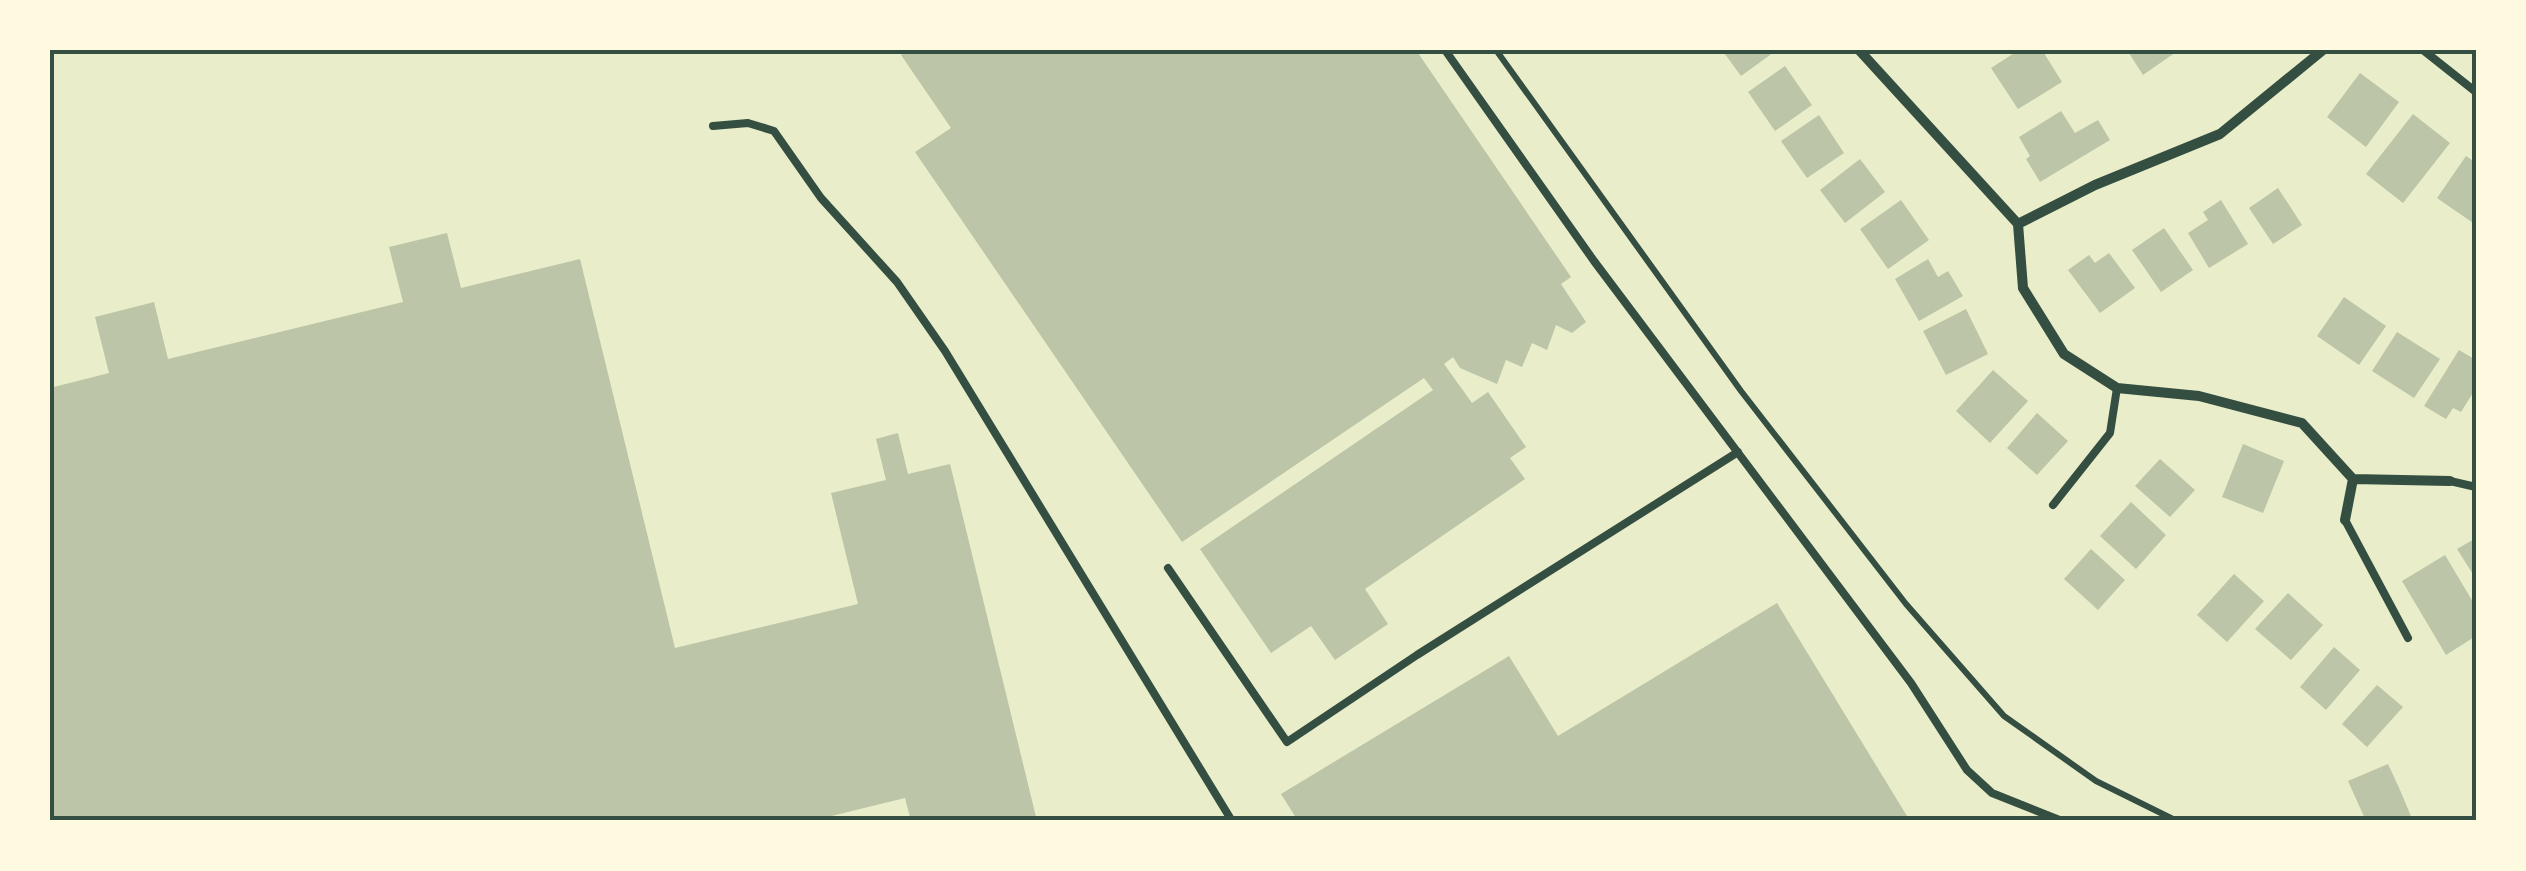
<svg xmlns="http://www.w3.org/2000/svg" width="2526" height="871" font-family="'Alegreya Sans',sans-serif">
  <style>
    .building { fill: #bcc5a7 }
    .lines { fill: none; stroke-linecap: round; stroke-linejoin: round }
    .path { stroke: #344e41; stroke-width: 6 }
    .service { stroke: #344e41; stroke-width: 8 }
    .minor { stroke: #344e41; stroke-width: 10 }
    .neatline { fill: none; stroke: #344e41; stroke-width: 4 }
  </style>
  <rect width="100%" height="100%" fill="#e9edc9"/>
  <path class="building" d="M907,50H1416L1571,277L1561,284L1586,322L1572,333L1556,325L1547,350L1532,343L1522,367L1506,360L1497,384L1460,368L1453,357L1444,364L1472,403L1488,392L1526,447L1510,458L1525,479L1365,589L1388,624L1335,660L1311,626L1271,653L1200,549L1433,390L1424,378L1182,542L915,152L951,128L901,55Z
    M1722,50H1777L1741,76Z
    M2019,50H2042L2062,82L2018,109L1991,68Z
    M2127,50H2179L2143,75Z
    M1785,66L1812,105L1775,131L1748,92Z
    M2360,73L2399,102L2366,147L2327,117Z
    M2061,111L2075,133L2098,120L2110,140L2040,182L2026,159L2030,156L2019,137Z
    M2413,114L2450,143L2403,203L2366,174Z
    M1819,115L1844,153L1807,178L1781,141Z
    M2466,156L2476,163V225L2437,198Z
    M1860,159L1885,192L1845,223L1820,190Z
    M2278,188L2302,225L2273,244L2249,208Z
    M1901,200L1929,240L1888,269L1860,229Z
    M2221,200L2248,244L2209,268L2188,233L2208,220L2203,212Z
    M2164,228L2193,270L2161,292L2132,250Z
    M447,233L461,288L580,259L675,648L858,604L831,493L886,480L876,439L898,433L908,474L950,464L1037,821H911L905,798L811,821H50V388L109,373L95,317L154,302L168,359L403,302L389,247Z
    M2109,253L2135,288L2100,313L2068,270L2089,255L2095,263Z
    M1928,259L1938,277L1948,271L1963,296L1919,321L1895,279Z
    M2344,297L2386,326L2359,365L2317,336Z
    M1966,309L1988,354L1946,375L1923,331Z
    M2397,332L2440,359L2414,398L2372,371Z
    M2459,350L2476,360V388L2461,412L2453,408L2446,419L2424,406Z
    M1993,370L2028,401L1990,443L1956,411Z
    M2037,413L2068,441L2037,475L2007,448Z
    M2243,444L2284,461L2263,513L2222,497Z
    M2160,459L2195,490L2170,517L2135,486Z
    M2131,502L2166,535L2136,569L2100,536Z
    M2476,538V579L2457,549Z
    M2091,549L2125,580L2098,610L2064,579Z
    M2445,555L2476,607V636L2446,655L2402,581Z
    M2234,574L2264,601L2227,642L2197,615Z
    M2288,593L2323,625L2291,660L2255,629Z
    M1777,603L1910,821H1298L1281,794L1509,656L1558,736Z
    M2334,647L2360,670L2326,710L2300,687Z
    M2377,685L2403,707L2367,747L2342,724Z
    M2388,764L2400,790L2413,821H2366L2348,781Z"/>
  <g class="lines">
    <path class="path" d="M1496,50L1741,391L1906,604L2004,716L2096,781L2177,821"/>
    <path class="service" d="M1445,50L1594,261L1911,683L1967,770L1992,793L2062,821
      M2423,50L2476,92
      M713,126L748,123L774,131L821,198L897,282L945,351L1232,821
      M2450,481L2476,487
      M2053,505L2110,433L2117,388
      M2345,520L2408,638
      M1168,568L1287,742L1417,655L1738,452"/>
    <path class="minor" d="M1859,50L2018,224L2023,288L2064,354L2117,388L2199,396L2302,423L2353,479L2450,481
      M2018,224L2095,185L2220,134L2323,50
      M2345,520L2353,479"/>
  </g>
  <rect width="2526" height="871" fill="none" stroke="#fefae0" stroke-width="105"/>
  <rect x="52" y="52" width="2422" height="766" class="neatline"/>
</svg>
